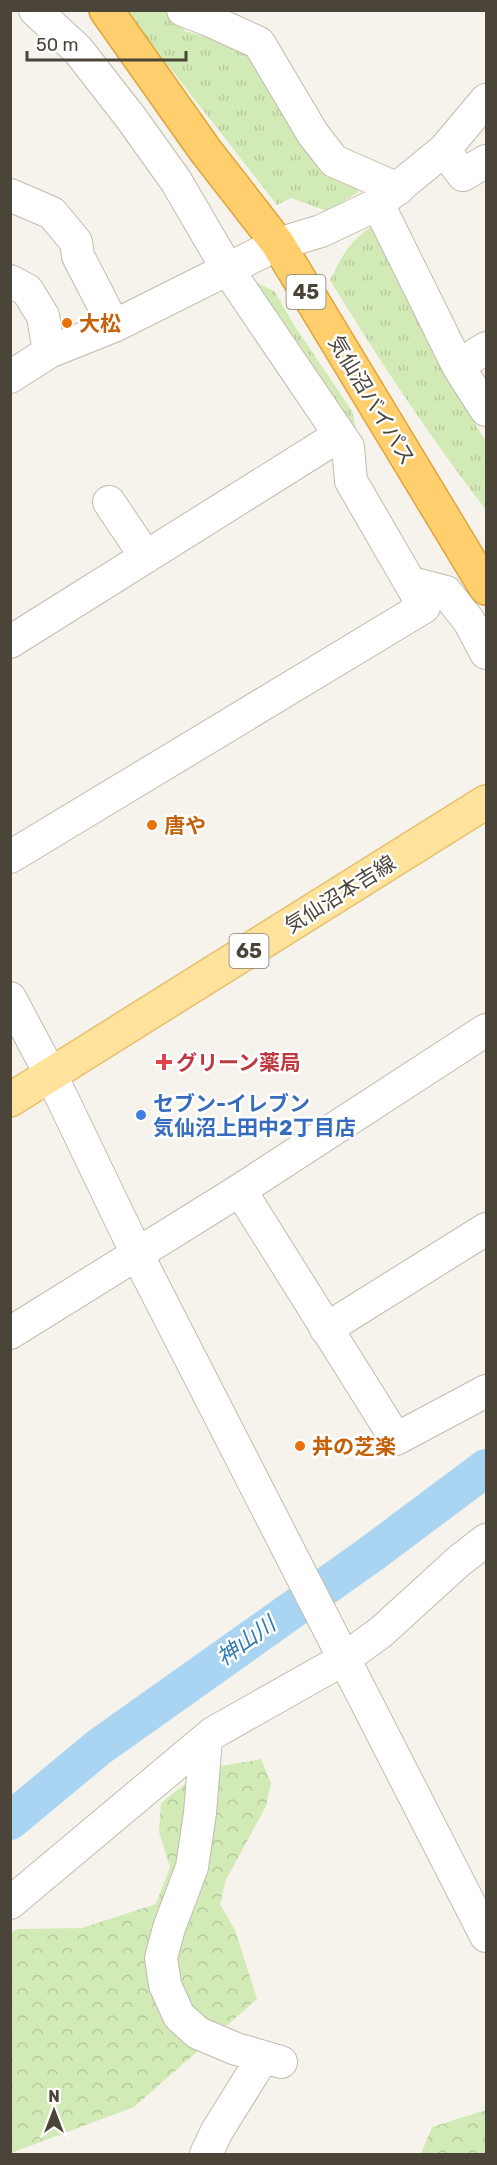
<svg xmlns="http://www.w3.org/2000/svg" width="497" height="2165" font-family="Rubik,'Noto Sans JP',sans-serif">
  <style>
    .grass { fill: url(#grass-tufts) }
    .forest { fill: url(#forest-crowns) }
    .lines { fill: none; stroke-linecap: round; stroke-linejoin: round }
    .river { stroke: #a9d4f2; stroke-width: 38 }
    .minor-casing { stroke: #c2bbae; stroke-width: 34 }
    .major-casing { stroke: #e6c16a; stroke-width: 36 }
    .highway-casing { stroke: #e0a43c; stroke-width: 36 }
    .minor { stroke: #fff; stroke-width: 32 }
    .major { stroke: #ffe39c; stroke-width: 33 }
    .highway { stroke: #ffcf6e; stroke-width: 33 }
    .food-dot { fill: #e8710a; stroke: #fff; stroke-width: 2 }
    .health-dot { fill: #e0444e; stroke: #fff; stroke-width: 2 }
    .shop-dot { fill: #3f7fe0; stroke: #fff; stroke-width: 2 }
    .labels { text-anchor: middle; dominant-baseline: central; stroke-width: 5; stroke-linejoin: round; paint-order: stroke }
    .shield { fill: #fff; stroke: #817c74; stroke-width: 1.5 }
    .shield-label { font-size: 20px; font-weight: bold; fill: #4b4439 }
    .food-label { font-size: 21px; font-weight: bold; fill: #c56008; stroke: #fff; text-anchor: start }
    .street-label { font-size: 21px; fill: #4b4439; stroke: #fff }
    .health-label { font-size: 21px; font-weight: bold; fill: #be3a42; stroke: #fff; text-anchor: start }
    .shop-label { font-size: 21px; font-weight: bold; fill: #366cbe; stroke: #fff; text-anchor: start }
    .water-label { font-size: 22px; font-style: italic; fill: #2e7ab2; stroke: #fff }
  </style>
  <defs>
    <pattern id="grass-tufts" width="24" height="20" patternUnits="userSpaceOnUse" patternTransform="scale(1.5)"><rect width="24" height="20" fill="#d2eab5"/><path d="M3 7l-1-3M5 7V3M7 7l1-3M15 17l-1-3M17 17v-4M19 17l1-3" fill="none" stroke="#b6ca9c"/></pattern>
    <pattern id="forest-crowns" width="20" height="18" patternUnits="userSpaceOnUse" patternTransform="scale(1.5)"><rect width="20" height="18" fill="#d2eab5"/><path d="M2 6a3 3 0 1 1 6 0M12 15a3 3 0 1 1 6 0" fill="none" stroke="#b6ca9c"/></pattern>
  </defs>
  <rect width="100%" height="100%" fill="#f6f3ec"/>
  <path class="grass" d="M127,11H168L185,31L245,48L359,192L327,211L291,198L277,205L138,27Z
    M374,225L448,365L466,409L486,442V510C430,437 378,359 330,280C344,253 348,242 374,225Z
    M258,283L275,292L294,325L352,411L361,450L252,285Z"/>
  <path class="forest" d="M261,1759L271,1783L266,1806L226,1880L220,1904L235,1930L257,1999L134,2107L11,2153V1933L18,1929L82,1928L156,1904L170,1867L159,1832L161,1803L204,1769Z
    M486,2110V2154H421L432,2127Z"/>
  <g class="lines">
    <path class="river" d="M10,1821L99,1747L371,1554L486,1468"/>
    <g class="minor-casing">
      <path id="minor" d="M183,10L209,20L259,43L313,134L334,161L398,189
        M444,150L463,175L486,161
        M10,195L52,213L76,242L78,256L114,326
        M378,204L458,366L486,348
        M10,281L27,290L43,316L49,352
        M458,366L486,410
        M10,377L49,352L114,326L278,244L321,231L378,204L444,150L486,100
        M109,502L146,557
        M411,583L446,592L469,621L486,653
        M10,642L340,435
        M10,857L424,607L351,481L348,447L228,270L176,181L131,118L78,50L35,10
        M10,998L51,1075L137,1254L486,1936
        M240,1190L396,1439L486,1391
        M326,1329L486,1229
        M10,1333L240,1190L486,1030
        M206,1739L200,1813L192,1867L169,1928L161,1958L165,1985L179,2016L198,2033L236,2049L281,2062
        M10,1903L213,1733L344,1659L381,1632L459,1561L486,1540
        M206,2154L217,2131L263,2057"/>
    </g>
    <g class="major-casing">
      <path id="major" d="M10,1100L486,802"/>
    </g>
    <g class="highway-casing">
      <path id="highway" d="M106,10L205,150L278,244L486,588"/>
    </g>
    <use href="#minor" class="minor"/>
    <use href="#major" class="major"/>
    <use href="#highway" class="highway"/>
  </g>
  <g class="food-dot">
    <circle cx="67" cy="323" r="6"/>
    <circle cx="152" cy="825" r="6"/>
    <circle cx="300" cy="1446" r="6"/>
  </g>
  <path class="health-dot" d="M161 1053h6v6h6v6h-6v6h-6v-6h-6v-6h6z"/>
  <circle class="shop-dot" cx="141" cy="1115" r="6"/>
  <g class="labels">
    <g class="shield">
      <rect x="286.5" y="275" width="39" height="34" rx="4.5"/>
      <rect x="229.5" y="934" width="39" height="34" rx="4.5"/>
    </g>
    <g class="shield-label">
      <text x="306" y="292">45</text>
      <text x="249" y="951">65</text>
    </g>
    <g class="food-label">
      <text x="79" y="323">大松</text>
      <text x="164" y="825">唐や</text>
      <text x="312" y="1446">丼の芝楽</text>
    </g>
    <g class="street-label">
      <text transform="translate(372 400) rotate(59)">気仙沼バイパス</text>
      <text transform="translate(340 894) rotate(-32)">気仙沼本吉線</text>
    </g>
    <g class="health-label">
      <text x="176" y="1062">グリーン薬局</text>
    </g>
    <g class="shop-label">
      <text x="153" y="1103">セブン-イレブン<tspan x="153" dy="24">気仙沼上田中2丁目店</tspan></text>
    </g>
    <g class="water-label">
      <text transform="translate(246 1641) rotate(-36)">神山川</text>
    </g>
  </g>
  <rect width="497" height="2165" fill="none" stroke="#4b4439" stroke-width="24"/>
  <g transform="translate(54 2111)" stroke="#ffffff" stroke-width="4.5" paint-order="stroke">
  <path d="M0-4.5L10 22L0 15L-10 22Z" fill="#4b4439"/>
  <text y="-9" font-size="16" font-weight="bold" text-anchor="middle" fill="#4b4439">N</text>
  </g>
  <path d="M27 51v9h159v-9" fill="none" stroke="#4b4439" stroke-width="3"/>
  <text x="36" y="51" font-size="18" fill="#4b4439" stroke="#ffffff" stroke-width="4.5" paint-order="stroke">50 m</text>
</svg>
